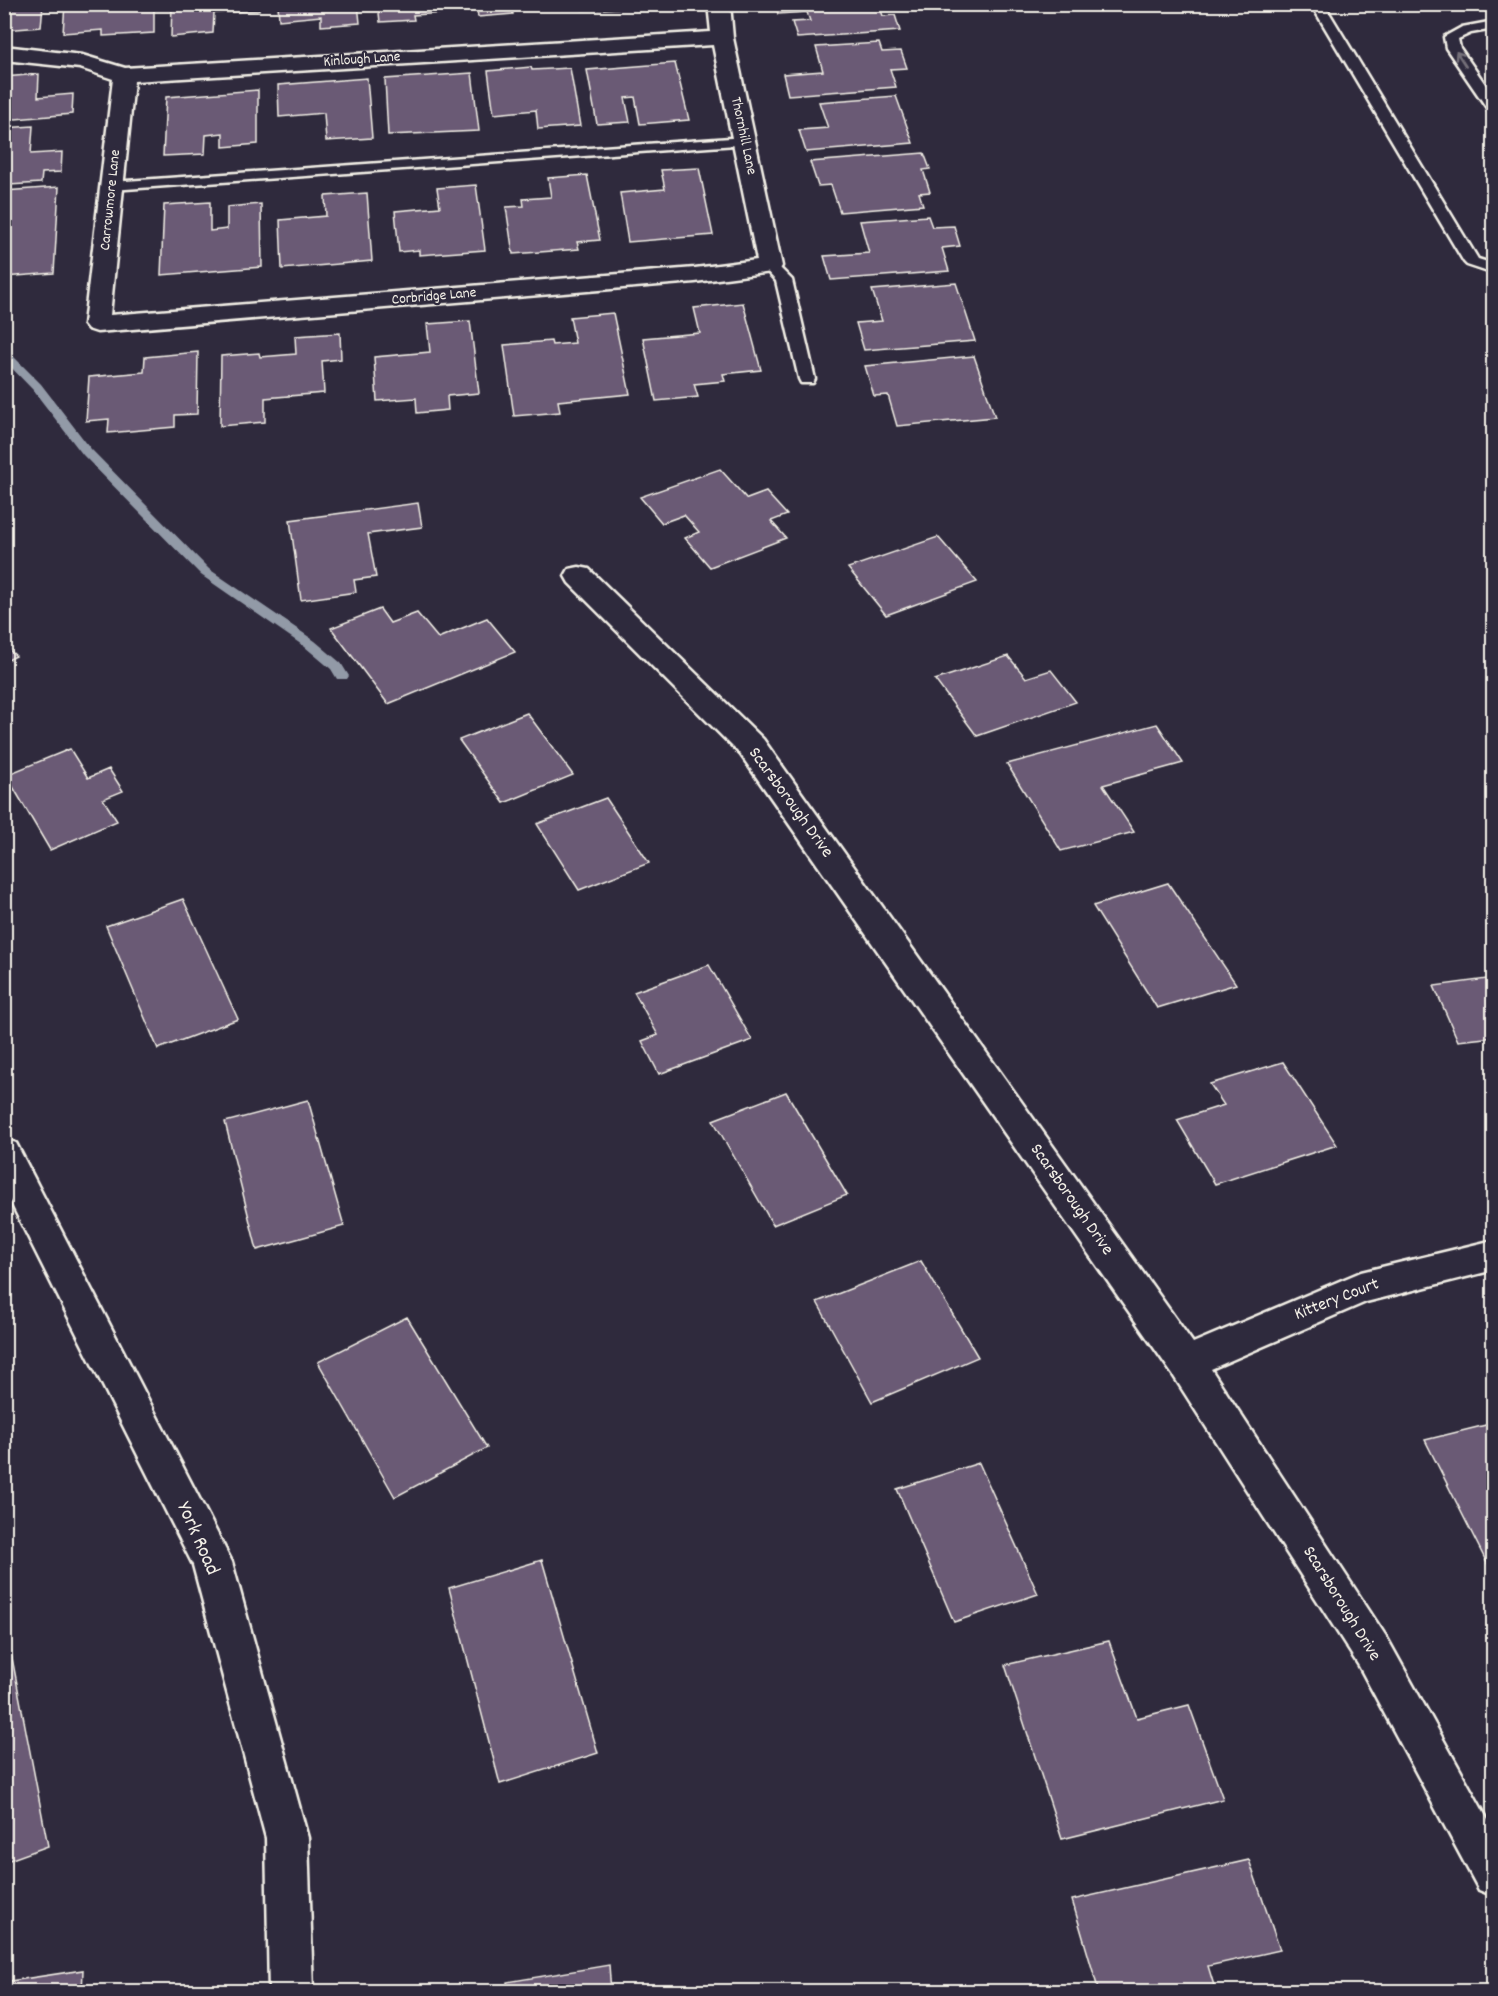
<svg xmlns="http://www.w3.org/2000/svg" width="1498" height="1996" font-family="Dekko,sans-serif">
  <style>
    .lines { fill: none; stroke-linecap: round; stroke-linejoin: round }
    .stream { fill: #929aa7; fill-rule: evenodd }
    .building { fill: #6a5a74; stroke: #f4f1e8; stroke-width: 1.5 }
    .lane-casing { stroke: #f4f1e8; stroke-width: 5 }
    .street-casing { stroke: #f4f1e8; stroke-width: 5 }
    .lane { fill: #2f2a3d; fill-rule: evenodd }
    .street { fill: #2f2a3d; fill-rule: evenodd }
    .oneway { stroke: #747079 }
    .labels { text-anchor: middle; dominant-baseline: central; stroke-width: 4.5; stroke-linejoin: round; paint-order: stroke }
    .far-street-label { font-size: 15px; fill: #f4f1e8; stroke: #2f2a3d }
    .street-label { font-size: 18px; fill: #f4f1e8; stroke: #2f2a3d }
    .near-street-label { font-size: 21px; fill: #f4f1e8; stroke: #2f2a3d }
  </style>
  <rect width="100%" height="100%" fill="#2f2a3d"/>
  <filter id="ink" filterUnits="userSpaceOnUse"><feTurbulence type="fractalNoise" baseFrequency=".0167" numOctaves="2"/><feDisplacementMap in="SourceGraphic" scale="12" xChannelSelector="R" yChannelSelector="G"/><feConvolveMatrix kernelMatrix="1 2 1 2 8 2 1 2 1" color-interpolation-filters="sRGB"/></filter>
  <g filter="url(#ink)">
    <g class="lines">
      <path class="stream" d="M4,350L8,351L41,384L91,449L209,569L315,641L341,663L349,676L347,679H337L331,669L305,647L201,575L83,455L33,390L4,360Z"/>
    </g>
    <path class="building" d="M4,4H43L41,27L4,30Z
      M65,4H154V33L103,36V30L63,33Z
      M172,4H259V10L214,13L213,33L171,37Z
      M278,4H358L360,23L321,26V16L279,20Z
      M378,4H459L460,12L413,15L414,20L380,22Z
      M476,4H512L513,14L478,17Z
      M581,4H617L618,8L582,10Z
      M775,4H879L883,16L895,15L900,31L797,38L792,22L810,21L807,12L778,14Z
      M879,43L882,52L901,51L907,68L890,69L896,87L788,95L783,74L823,71L816,47Z
      M675,63L689,120L640,124L635,97L625,98L630,122L597,124L587,70Z
      M531,67L532,70L570,68L580,126L538,129L536,110L494,114L488,71Z
      M472,73L479,131L388,135L385,79Z
      M39,74L38,97L73,94L72,114L4,120V77Z
      M367,78L372,138L326,141L324,113L279,117L278,85Z
      M258,90V144L223,147V133L206,135L205,154L163,156L166,97Z
      M896,96L913,143L806,152L799,130L828,128L819,102Z
      M33,126L31,154L62,152L61,172L42,173L41,183L9,185L10,179L4,180V128Z
      M924,153L930,169L923,170L930,192L919,193L923,205L840,212L831,185L818,186L810,162Z
      M699,168L713,235L628,242L620,193L665,189L661,170Z
      M587,175L600,240L577,242L579,249L513,254L506,207L524,206L523,199L551,197L548,178Z
      M476,185L485,250L419,255V250L399,252L395,211L440,207L437,188Z
      M59,187L54,273L4,277V191Z
      M367,193L372,261L282,269L280,220L326,216L325,196Z
      M210,202V231L227,229V207L261,204L262,267L161,275L164,205Z
      M928,216L932,227L954,226L960,246L942,248L949,271L831,280L824,256L869,253L860,221Z
      M956,283L975,341L864,350L856,323L882,321L872,290Z
      M743,303L761,370L723,374L725,381L694,384L698,397L656,401L643,338L700,333L694,308Z
      M613,313L630,394L558,401L560,412L514,416L504,345L551,341L552,345L575,343L570,317Z
      M470,321L479,393L447,396L448,410L417,413L416,398L377,401L374,357L430,352L427,324Z
      M340,333L341,359L322,361L324,393L265,398V422L220,426L221,356L259,353L260,357L296,354L295,336Z
      M198,352L197,414L175,415V427L108,433L109,419L86,421L89,377L144,372L145,357Z
      M974,356L995,417L897,426L888,395L874,396L865,366Z
      M720,469L747,499L766,492L787,515L771,521L786,538L710,567L685,538L699,532L684,515L662,523L640,497Z
      M418,503L422,527L368,534L376,577L354,580L356,592L301,600L290,520Z
      M938,537L977,582L886,615L848,568Z
      M380,609L390,623L417,613L438,638L487,618L515,652L388,704L331,628Z
      M4,645L16,656L4,662Z
      M1008,656L1026,678L1051,670L1076,702L977,736L935,680Z
      M527,713L573,775L504,803L459,740Z
      M1157,724L1183,763L1103,785L1134,832L1061,851L1007,764Z
      M70,749L88,778L109,769L123,791L103,799L117,821L50,850L6,775Z
      M606,798L649,863L579,890L537,824Z
      M1168,883L1236,984L1157,1008L1093,906Z
      M183,899L238,1019L158,1049L106,926Z
      M709,965L752,1040L659,1074L642,1041L658,1035L634,992Z
      M1494,978V1037L1458,1041L1434,986Z
      M1283,1062L1337,1145L1215,1184L1177,1120L1224,1105L1210,1084Z
      M786,1092L847,1195L773,1225L713,1120Z
      M308,1100L344,1226L257,1250L225,1122Z
      M921,1261L978,1357L872,1402L817,1302Z
      M407,1317L487,1448L395,1497L318,1362Z
      M1494,1423V1577L1425,1440Z
      M979,1463L1038,1594L954,1622L897,1489Z
      M542,1560L598,1753L500,1784L449,1588Z
      M4,1616L48,1846L4,1862Z
      M1109,1641L1137,1718L1189,1705L1223,1799L1062,1839L1005,1665Z
      M1249,1860L1280,1950L1208,1966L1216,1992H1099L1072,1900Z
      M609,1965L611,1992H508L507,1982Z
      M83,1970L82,1992H4V1982Z"/>
    <g class="lines">
      <g class="lane-casing">
        <path id="lane" d="M1311,4H1324L1478,259L1494,264V274L1467,265L1464,262Z
          M1494,21V29L1471,33L1458,39L1460,48L1494,97V112L1489,111L1446,48L1444,37L1462,27Z
          M745,137L750,138L752,141L750,144L112,190L105,186L112,182Z
          M770,261L775,263L792,280L815,379L813,383H801L799,379L776,281L762,266Z"/>
      </g>
      <g class="street-casing">
        <path id="street" d="M708,4H730L733,38L782,266L779,271L695,282L97,332L88,329L84,324L113,79L80,68L4,60V46L82,55L125,68L711,32ZM713,45L757,260L695,268L110,315L134,81Z
          M579,567L589,569L763,739L1193,1343L1361,1272L1494,1240V1270L1366,1302L1211,1369L1387,1638L1494,1831V1896L1479,1890L1359,1666L1173,1375L741,755L569,583L565,576L569,569Z
          M4,1139L16,1143L232,1562L308,1838L313,1992H269L266,1838L193,1565L4,1189Z"/>
      </g>
      <use href="#lane" class="lane"/>
      <use href="#street" class="street"/>
    </g>
    <defs><path id="oneway-shaft" d="M-6 0H5M1.5-3L5.5 0L1.5 3" fill="none" stroke-width="1.6" stroke-linecap="round" stroke-linejoin="round" transform="scale(1.5)"/></defs>
    <use class="oneway" href="#oneway-shaft" transform="translate(1461 59) rotate(-123)"/>
  </g>
  <g class="labels">
    <g class="far-street-label">
      <text transform="translate(362 60) rotate(-4)">Kinlough Lane</text>
      <text transform="translate(743 136) rotate(78)">Thornhill Lane</text>
      <text transform="translate(111 200) rotate(-84)">Carrowmore Lane</text>
      <text transform="translate(434 297) rotate(-5)">Corbridge Lane</text>
    </g>
    <g class="street-label">
      <text transform="translate(790 803) rotate(54)">Scarsborough Drive</text>
      <text transform="translate(1071 1200) rotate(55)">Scarsborough Drive</text>
      <text transform="translate(1337 1300) rotate(-21)">Kittery Court</text>
      <text transform="translate(1341 1604) rotate(58)">Scarsborough Drive</text>
    </g>
    <g class="near-street-label">
      <text transform="translate(197 1539) rotate(66)">York Road</text>
    </g>
  </g>
  <rect width="1498" height="1996" fill="none" stroke="#2f2a3d" stroke-width="24"/>
  <rect x="12" y="12" width="1474" height="1972" fill="none" stroke="#f4f1e8" stroke-width="2" filter="url(#ink)"/>
</svg>
